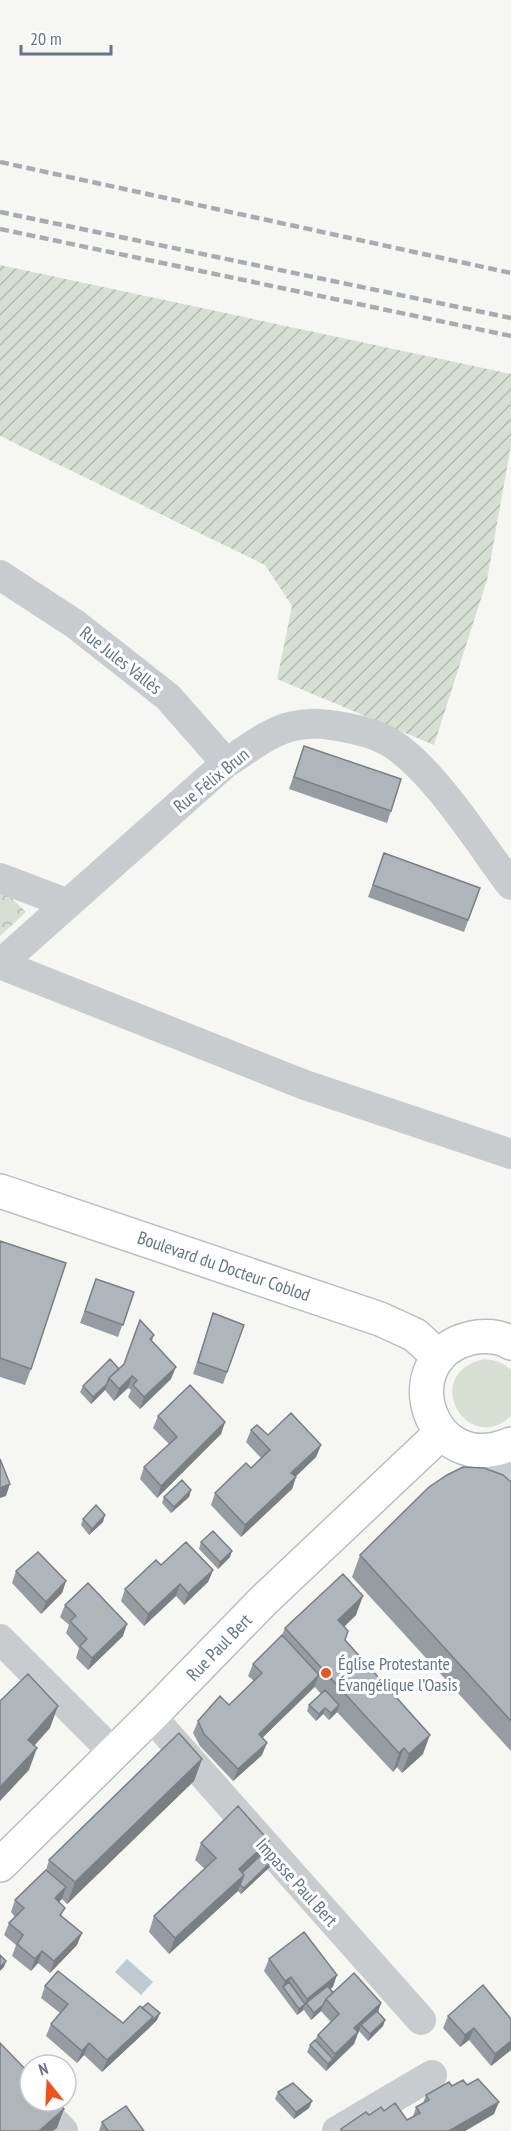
<svg xmlns="http://www.w3.org/2000/svg" width="511" height="2131" font-family="'PT Sans Narrow',sans-serif">
  <style>
    .grass { fill: #d7dfd3 }
    .forest { fill: url(#forest-crowns) }
    .garden { fill: url(#garden-furrows) }
    .water { fill: #becacf }
    .lines { fill: none; stroke-linecap: round; stroke-linejoin: round }
    .secondary-casing { stroke: #b8bdc2; stroke-width: 36 }
    .street { stroke: #c9cccf; stroke-width: 30 }
    .secondary { stroke: #fff; stroke-width: 33 }
    .rail { stroke: #a6acb2; stroke-width: 4.5; stroke-dasharray: 9 4.5; stroke-linecap: butt }
    .wall { fill: #969ca1 }
    .shaded-wall { fill: #7a7f83 }
    .building { fill: #aeb5bb; stroke: #7a7f83; stroke-width: 1.5 }
    .poi-dot { fill: #f25217; stroke: #fff; stroke-width: 2 }
    .labels { text-anchor: middle; dominant-baseline: central; stroke-width: 6; stroke-linejoin: round; paint-order: stroke }
    .street-label { font-size: 18px; fill: #637586; stroke: #fff }
    .poi-label { font-size: 18px; fill: #637586; stroke: #fff; text-anchor: start }
  </style>
  <defs>
    <pattern id="forest-crowns" width="20" height="18" patternUnits="userSpaceOnUse" patternTransform="scale(1.5)"><rect width="20" height="18" fill="#d7dfd3"/><path d="M2 6a3 3 0 1 1 6 0M12 15a3 3 0 1 1 6 0" fill="none" stroke="#b2b9b1"/></pattern>
    <pattern id="garden-furrows" width="10" height="10" patternUnits="userSpaceOnUse" patternTransform="scale(1.5)"><rect width="10" height="10" fill="#d7dfd3"/><path d="M-1 1l2-2M0 10L10 0M9 11l2-2" fill="none" stroke="#b2b9b1"/></pattern>
  </defs>
  <rect width="100%" height="100%" fill="#f6f7f3"/>
  <path class="grass" d="M484,1359C495,1360 503,1362 511,1370V1416C467,1457 419,1374 484,1359Z"/>
  <path class="forest" d="M0,887L26,912L0,936Z"/>
  <path class="garden" d="M0,265L511,374V445L487,580L434,745L277,679L292,606L265,565L0,436Z"/>
  <path class="water" d="M127,1959L153,1982L141,1995L115,1972Z"/>
  <g class="lines">
    <g class="secondary-casing">
      <path id="secondary" d="M0,1191L380,1319L415,1335L439,1357
        M511,1343C500,1336 484,1335 471,1338C391,1357 428,1480 511,1444
        M0,1865L151,1716L263,1601L441,1433"/>
    </g>
    <path class="street" d="M0,575L75,624L168,697L226,763
      M0,878L66,903
      M0,964L226,763C247,750 269,731 294,726C311,722 326,724 343,727C360,730 376,734 391,743C435,771 479,843 511,885
      M0,964L305,1085L511,1154
      M482,1452L511,1476
      M0,1639L114,1753
      M151,1716L421,2020
      M34,2101L63,2131
      M337,2131L432,2075"/>
    <use href="#secondary" class="secondary"/>
    <path class="rail" d="M0,162L511,273
      M0,212L511,318
      M0,229L511,336"/>
  </g>
  <path class="wall" d="M304,746L391,811L387,823L289,789Z
    M384,853L480,888L464,932L368,897Z
    M0,1242L31,1369L25,1385L0,1377Z
    M96,1279L134,1292L118,1337L80,1323Z
    M213,1313L244,1325L223,1384L193,1374Z
    M154,1335L152,1341L171,1379L140,1409L128,1397L131,1390L128,1388L114,1401L105,1390L91,1404L80,1392L83,1386L119,1369Z
    M158,1416L225,1422L221,1434L157,1498L140,1479L144,1467L169,1444L153,1428Z
    M251,1430L268,1435L321,1445L316,1457L295,1477H296L292,1489L241,1537L211,1505L215,1493L251,1468L261,1458L246,1442Z
    M511,1482V1751L352,1577L360,1555Z
    M191,1490L189,1497L171,1513L162,1503L164,1497Z
    M83,1519L103,1522L89,1535L81,1525Z
    M201,1542L230,1557L218,1569L199,1549Z
    M161,1565L213,1570L208,1582L184,1605L176,1596L144,1626L121,1601L125,1589Z
    M16,1571L66,1581L62,1593L41,1614L12,1583Z
    M65,1605L123,1636L88,1670L76,1658L79,1648L66,1633L69,1625L60,1617Z
    M356,1615L344,1627L345,1640L423,1754L402,1773L397,1767L393,1772L337,1712L329,1720L323,1714L316,1721L307,1711L309,1705L321,1694L315,1687L262,1738V1755L233,1781L200,1746L193,1733L198,1721L229,1705L254,1681L248,1676L253,1664L282,1635L285,1628Z
    M202,1759L194,1781L67,1904L62,1899L59,1902L62,1917L77,1945L50,1973L38,1963L31,1971L12,1956L16,1945L4,1935L9,1923L15,1917L11,1912L15,1900L46,1870L49,1860Z
    M201,1843L265,1851L273,1860L271,1866L241,1894L238,1891L169,1954L149,1932L154,1916L205,1869L195,1860Z
    M269,1959L333,1987L330,1989L333,1993L381,2003L378,2012L385,2020L383,2026L368,2041L359,2031L354,2044L326,2071L307,2052L310,2045L315,2040L318,2035L331,2022L321,2011L311,2020L304,2010L297,2015L264,1971Z
    M45,1986L123,2023L142,2008L160,2013L157,2020L148,2029L102,2072L84,2055L77,2063L46,2036L51,2024L60,2013L41,1998Z
    M448,2016L511,2019V2050L491,2066L469,2040L460,2047L443,2028Z
    M467,2085L494,2114L465,2131H340L341,2129L369,2115L384,2111L407,2120L413,2117L416,2107L423,2103L426,2095L452,2086Z
    M278,2092L312,2101L309,2108L294,2119L275,2099Z
    M102,2122L144,2131H99Z"/>
  <path class="shaded-wall" d="M176,1367L171,1379L140,1409L144,1397Z
    M132,1376L128,1388L114,1401L119,1389Z
    M107,1384L105,1390L91,1404L93,1397Z
    M225,1422L221,1434L157,1498L161,1486Z
    M321,1445L316,1457L287,1485L291,1473Z
    M296,1477L292,1489L241,1537L245,1525Z
    M10,1484L6,1496L0,1498V1488Z
    M191,1490L189,1497L171,1513L174,1507Z
    M105,1515L103,1522L89,1535L92,1529Z
    M232,1551L230,1557L218,1569L220,1562Z
    M213,1570L208,1582L184,1605L188,1593Z
    M66,1581L62,1593L41,1614L46,1602Z
    M180,1584L176,1596L144,1626L148,1614Z
    M363,1596L356,1615L331,1639L338,1620Z
    M127,1624L123,1636L88,1670L92,1658Z
    M319,1675L314,1687L254,1746L259,1734Z
    M339,1705L337,1712L329,1720L331,1713Z
    M58,1706L50,1728L20,1762L28,1740Z
    M325,1708L323,1714L316,1721L319,1714Z
    M430,1735L423,1754L402,1773L409,1754Z
    M267,1743L262,1755L233,1781L238,1769Z
    M37,1748L29,1770L0,1801V1787Z
    M404,1748L397,1767L393,1772L399,1753Z
    M202,1759L194,1781L67,1904L75,1882Z
    M269,1841L263,1857L244,1875L238,1891L169,1954L175,1938L239,1869Z
    M273,1860L271,1866L241,1894L244,1888Z
    M66,1887L62,1899L50,1910L55,1898Z
    M82,1933L77,1945L50,1973L54,1961Z
    M42,1951L38,1963L31,1971L35,1959Z
    M6,1961L4,1967L0,1971V1967Z
    M337,1975L333,1987L308,2006L306,2003L303,2011L307,1999Z
    M291,1977L287,1989L283,1987L285,1981Z
    M381,2003L377,2015L361,2025L359,2031L350,2040L354,2028Z
    M305,2004L302,2011L297,2015L299,2009Z
    M323,2005L321,2011L311,2020L314,2013Z
    M160,2013L157,2020L148,2029L102,2072L107,2060L153,2017Z
    M385,2020L383,2026L368,2041L370,2034Z
    M474,2028L469,2040L460,2047L465,2035Z
    M358,2032L354,2044L326,2071L328,2064L333,2059L335,2054Z
    M511,2041V2050L491,2066L495,2054Z
    M89,2043L84,2055L77,2063L82,2051Z
    M312,2101L309,2108L294,2119L296,2112Z
    M499,2102L494,2114L465,2131H449Z
    M64,2109L57,2128L53,2131H39Z"/>
  <path class="building" d="M304,746L401,779L391,811L294,777Z
    M384,853L480,888L468,920L373,885Z
    M0,1241L66,1263L31,1369L0,1358Z
    M96,1279L134,1292L123,1325L85,1311Z
    M213,1313L244,1325L227,1372L198,1362Z
    M140,1320L154,1335L150,1339L176,1367L144,1397L133,1385L137,1380L132,1376L119,1389L109,1378L124,1364Z
    M110,1359L119,1369L109,1378L107,1384L93,1397L83,1386Z
    M190,1385L225,1422L161,1486L144,1467L177,1437L158,1416Z
    M291,1413L321,1445L291,1473L296,1477L245,1525L215,1493L246,1463L251,1468L270,1450L251,1430L257,1425L268,1435Z
    M0,1459L10,1484L0,1488Z
    M463,1467L484,1468L503,1475L511,1482V1721L360,1555L429,1487L447,1475Z
    M182,1480L191,1490L174,1507L164,1497Z
    M96,1505L105,1515L92,1529L83,1519Z
    M213,1531L232,1551L220,1562L201,1542Z
    M186,1542L213,1570L188,1593L180,1584L148,1614L125,1589L156,1560L161,1565Z
    M38,1552L66,1581L46,1602L16,1571Z
    M343,1574L363,1596L338,1620L348,1631L345,1640L430,1735L409,1754L404,1748L399,1753L285,1628Z
    M88,1583L127,1624L92,1658L80,1646L87,1639L70,1621L76,1616L65,1605Z
    M282,1635L319,1675L259,1734L267,1743L238,1769L204,1734L198,1721L220,1696L229,1705L262,1673L253,1664Z
    M28,1674L58,1706L28,1740L37,1748L0,1787V1701Z
    M325,1690L339,1705L331,1713L325,1708L319,1714L309,1705Z
    M179,1733L202,1759L75,1882L49,1860Z
    M238,1806L269,1841L239,1869L244,1875L175,1938L154,1916L216,1858L201,1843Z
    M265,1851L273,1860L244,1888L240,1885L244,1875L242,1873Z
    M46,1870L66,1887L55,1898L65,1908L60,1915L82,1933L54,1961L42,1951L35,1959L17,1944L23,1935L9,1923L24,1908L15,1900Z
    M304,1932L337,1975L307,1999L291,1977L285,1981L269,1959Z
    M0,1955L6,1961L0,1967Z
    M58,1971L123,2023L140,2006L153,2017L107,2060L89,2043L82,2051L51,2024L68,2004L45,1986Z
    M354,1973L381,2003L354,2028L358,2032L335,2054L318,2035L339,2014L326,1999Z
    M289,1982L305,2004L299,2009L283,1987Z
    M483,1985L511,2019V2041L495,2054L474,2028L465,2035L448,2016Z
    M328,1986L333,1993L326,1999L323,2005L314,2013L306,2003Z
    M148,2003L160,2013L151,2022L153,2017L142,2008Z
    M377,2011L385,2020L370,2034L361,2025Z
    M315,2040L333,2059L328,2064L310,2045Z
    M0,2043L30,2074V2101H56L64,2109L39,2131H0Z
    M478,2079L499,2102L449,2131H342L341,2129L366,2112L369,2115L381,2107L384,2111L395,2103L407,2120L420,2113L416,2107L429,2100L426,2095L449,2082L452,2086L463,2080L467,2085Z
    M293,2083L312,2101L296,2112L278,2092Z
    M126,2106L144,2131H108L102,2122Z"/>
  <circle class="poi-dot" cx="326" cy="1673" r="6"/>
  <g class="labels">
    <g class="street-label">
      <text transform="translate(121 660) rotate(38)">Rue Jules Vallès</text>
      <text transform="translate(211 780) rotate(-39)">Rue Félix Brun</text>
      <text transform="translate(224 1266) rotate(19)">Boulevard du Docteur Coblod</text>
      <text transform="translate(219 1647) rotate(-46)">Rue Paul Bert</text>
      <text transform="translate(297 1882) rotate(48)">Impasse Paul Bert</text>
    </g>
    <g class="poi-label">
      <text x="338" y="1663">Église Protestante<tspan x="338" dy="21">Évangélique l’Oasis</tspan></text>
    </g>
  </g>
  <g transform="translate(48 2083) rotate(342)"><circle r="28" fill="#ffffff" stroke="#c1c8cf" stroke-width="1.5"/>
  <path d="M0-4.5L10 22L0 15L-10 22Z" fill="#f25217"/>
  <text y="-9" font-size="16" font-weight="bold" text-anchor="middle" fill="#637586">N</text>
  </g>
  <path d="M21 45v9h90v-9" fill="none" stroke="#637586" stroke-width="3"/>
  <text x="30" y="45" font-size="18" fill="#637586" stroke="#ffffff" stroke-width="4.5" paint-order="stroke">20 m</text>
</svg>
